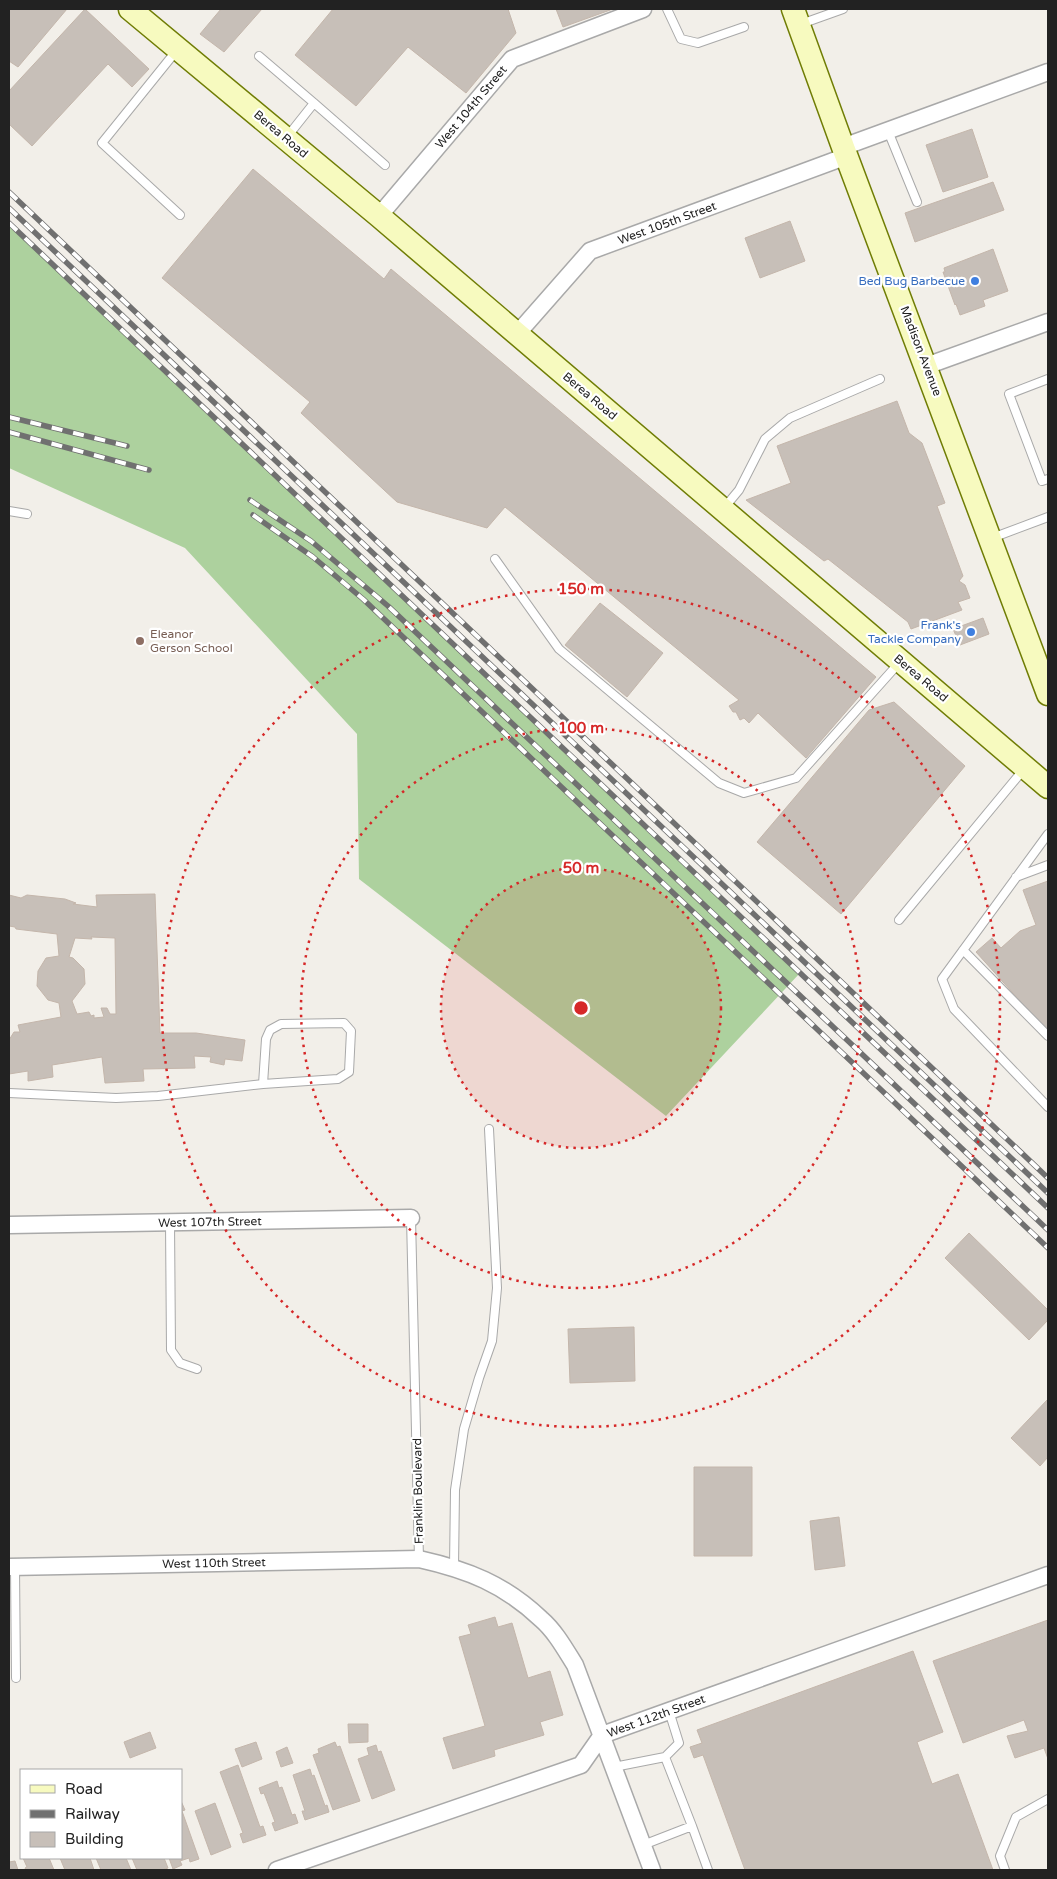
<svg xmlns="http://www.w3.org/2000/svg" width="1057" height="1879" font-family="'Varela Round',sans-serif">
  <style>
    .forest { fill: #add19e }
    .building { fill: #c7bfb8; stroke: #c4b6ab; fill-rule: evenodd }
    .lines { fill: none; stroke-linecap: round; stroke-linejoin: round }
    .lane-casing { stroke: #a9a9a9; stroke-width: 10 }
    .street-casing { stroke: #a9a9a9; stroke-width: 19 }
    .secondary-casing { stroke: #707d05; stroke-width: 25 }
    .lane { stroke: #fff; stroke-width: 8 }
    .street { stroke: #fff; stroke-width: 16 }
    .secondary { stroke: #f7fabf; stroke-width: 22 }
    .rail-casing { stroke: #707070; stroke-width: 5.5 }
    .rail { stroke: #fff; stroke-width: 4; stroke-dasharray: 11; stroke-linecap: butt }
    .ring { fill: none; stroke: #d62828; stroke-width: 2.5; stroke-dasharray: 2.5 5 }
    .shop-dot { fill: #3f7fe0; stroke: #fff; stroke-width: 2 }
    .education-dot { fill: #8d6e63; stroke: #fff; stroke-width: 2 }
    .labels { text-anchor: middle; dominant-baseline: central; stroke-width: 4.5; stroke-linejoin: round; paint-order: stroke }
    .street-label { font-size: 12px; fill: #222; stroke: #fff }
    .shop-label { font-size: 12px; fill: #366cbe; stroke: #fff; text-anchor: end }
    .education-label { font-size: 12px; fill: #785e54; stroke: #fff; text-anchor: start }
    .centre { fill: #d62828; stroke: #fff; stroke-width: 2.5 }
    .ring-label { font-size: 15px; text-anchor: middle; font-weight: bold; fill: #d62828; stroke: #fff; stroke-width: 4.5; stroke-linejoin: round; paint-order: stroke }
  </style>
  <rect width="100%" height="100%" fill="#f2efe9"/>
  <path class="forest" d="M9,224L800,973L666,1116L359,879L357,734L185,548L9,468Z"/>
  <path class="building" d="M9,9H67L18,67L9,61Z
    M85,9L149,69L132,87L108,64L32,146L9,124V91Z
    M221,9H262L224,52L200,34Z
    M333,9H508L516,33L466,93L408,47L356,106L295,55Z
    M556,9H613L563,27Z
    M972,129L988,177L943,192L926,145Z
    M253,169L384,279L391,269L876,677L806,758L758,713L749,723L744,718L740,720L736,712H733L729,706L739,700L505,507L487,528L397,502L301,413L310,402L162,278Z
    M993,182L1004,210L915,242L905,213Z
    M790,221L805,261L760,278L745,238Z
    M993,249L1008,291L983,300L985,306L960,315L956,304L955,305L943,272H945L944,268Z
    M897,401L909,433L922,443L945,503L937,506L963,576L959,581L965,585L970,598L958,602L962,610L911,629L908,622L828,559L824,561L746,500L791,483L777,446Z
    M600,603L663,653L627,697L565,645Z
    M983,618L989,634L960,645L953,629Z
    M894,702L965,766L841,914L757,842L869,710Z
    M1048,881V1032L976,952L992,938L1001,948L1020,931L1036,925L1023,890Z
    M155,894L160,1033H196L245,1040L242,1061L225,1059L224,1065L210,1062L211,1057L194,1056L195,1068L143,1069L144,1081L105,1083L102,1057L52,1065L53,1077L28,1081V1071L9,1074V1040L14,1032H20L18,1025L61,1017L59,1003L48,1000L37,986L38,971L46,958L59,956L57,934L16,929L15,927L9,926V895L21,898L27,895L65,899L76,903L73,904L97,907L96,895ZM91,937L115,938L116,1014H110L107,1008H101L104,1017L94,1018V1015L91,1016L89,1012L77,1014L72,1001L85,984L84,969L73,958L69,957L75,938L92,939Z
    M969,1233L1048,1310V1320L1029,1340L945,1258Z
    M634,1327L635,1381L570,1383L568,1329Z
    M1048,1399V1457L1040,1466L1011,1438Z
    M694,1467H752V1556H694Z
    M839,1517L845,1566L815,1570L810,1521Z
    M495,1617L498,1627L512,1623L528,1678L550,1671L563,1715L540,1722L544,1735L494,1750L495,1756L453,1769L443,1738L485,1726L459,1637L471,1634L468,1625Z
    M1048,1620V1759L1044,1748L1015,1758L1007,1736L1028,1731L1024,1720L963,1743L933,1661Z
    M913,1651L943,1732L917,1742L932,1784L958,1774L993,1870H745L703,1755L694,1758L690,1747L702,1743L697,1730Z
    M348,1724H368V1742L349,1743Z
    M150,1732L156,1748L130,1758L124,1742Z
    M256,1742L262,1759L242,1767L235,1749Z
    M335,1742L337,1747L340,1746L360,1801L333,1810L313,1755L319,1753L318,1749Z
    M376,1745L378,1752L381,1751L395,1790L372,1799L358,1759L369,1755L367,1748Z
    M287,1747L293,1763L281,1767L276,1752Z
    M238,1765L260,1827L263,1826L266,1835L243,1843L240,1834L243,1833L220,1772Z
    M310,1769L312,1776L314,1775L325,1806L327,1805L329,1812L305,1820L302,1811H305L293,1775Z
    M277,1781L279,1788L282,1787L292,1815L295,1814L298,1823L275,1831L272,1823L275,1822L264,1793L261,1794L259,1788Z
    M181,1801L185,1810L182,1811L199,1859L190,1862L189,1858L180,1861L182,1865L173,1869L169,1858H181Z
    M215,1803L231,1847L211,1855L195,1811Z
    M23,1858H49L54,1870H26L25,1868L27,1867Z
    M60,1858H90L94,1870H65Z
    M96,1858H126L131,1870H101Z
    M132,1858H164L168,1868L162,1870H137Z
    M15,1861L18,1870H9V1862Z"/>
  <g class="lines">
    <g class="lane-casing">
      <path id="lane" d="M667,9L681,39L698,43L744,27
        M801,24L843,9
        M177,50L102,143L180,215
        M259,56L314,103
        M888,131L917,202
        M287,137L314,103L385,165
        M1048,379L1009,394L1042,481L1048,479
        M724,508L739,490L765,439L790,418L880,379
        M9,511L27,514
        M992,538L1048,517
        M495,559L559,649L719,783L744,793L796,778L899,663
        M1048,834L942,979L954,1009L1048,1107
        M1016,877L1048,865
        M899,920L1024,769
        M963,950L1048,1036
        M9,1093L116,1098L158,1096L263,1084L338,1079L349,1072L351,1031L344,1023L281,1024L270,1030L266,1039L263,1084
        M411,1218L419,1559
        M170,1222L171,1350L180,1363L197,1369
        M15,1567L16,1678
        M454,1567L455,1490L464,1429L479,1378L492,1341L497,1288L489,1129
        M665,1757L679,1743L669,1711
        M614,1767L665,1757L692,1826
        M643,1845L692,1826L708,1870
        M1005,1870L1000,1856L1016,1817L1048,1799"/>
    </g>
    <g class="street-casing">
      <path id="street" d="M843,147L1048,72
        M379,216L512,59L643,9
        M517,334L590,251L847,156
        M926,366L1048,322
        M9,1225L411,1218
        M9,1567L419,1559C468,1570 504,1584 541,1619C555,1631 565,1649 575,1665L652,1870
        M277,1870L581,1765L602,1735L1048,1575"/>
    </g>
    <g class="secondary-casing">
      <path id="secondary" d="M130,9L379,216L1048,787
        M793,9L843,147L1048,694"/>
    </g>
    <use href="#lane" class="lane"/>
    <use href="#street" class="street"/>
    <use href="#secondary" class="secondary"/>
    <g class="rail-casing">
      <path id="rail" d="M9,192L1048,1178
        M9,208L1048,1193
        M9,223L1048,1208
        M9,417L127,446
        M9,432L149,470
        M250,500L311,541L388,606L1048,1230
        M253,515L313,557L363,599L1048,1248"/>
    </g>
    <use href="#rail" class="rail"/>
  </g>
  <circle cx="581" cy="1008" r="140" fill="#d62828" fill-opacity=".12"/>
  <g class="ring">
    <circle cx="581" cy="1008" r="140"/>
    <circle cx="581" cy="1008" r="280"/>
    <circle cx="581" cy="1008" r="419"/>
  </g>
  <g class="shop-dot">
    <circle cx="975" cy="281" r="5"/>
    <circle cx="971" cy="632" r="5"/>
  </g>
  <circle class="education-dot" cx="140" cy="641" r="5"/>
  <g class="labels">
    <g class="street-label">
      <text transform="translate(471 107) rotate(-50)">West 104th Street</text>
      <text transform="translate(281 134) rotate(40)">Berea Road</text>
      <text transform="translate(667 223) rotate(-20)">West 105th Street</text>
      <text transform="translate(921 351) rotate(69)">Madison Avenue</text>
      <text transform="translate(590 396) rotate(40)">Berea Road</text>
      <text transform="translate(921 678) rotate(40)">Berea Road</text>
      <text transform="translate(210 1222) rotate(-1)">West 107th Street</text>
      <text transform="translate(418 1491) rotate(-91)">Franklin Boulevard</text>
      <text transform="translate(214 1563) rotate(-1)">West 110th Street</text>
      <text transform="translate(656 1716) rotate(-20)">West 112th Street</text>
    </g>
    <g class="shop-label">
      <text x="965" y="281">Bed Bug Barbecue</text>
      <text x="961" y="625">Frank's<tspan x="961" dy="14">Tackle Company</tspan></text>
    </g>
    <g class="education-label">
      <text x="150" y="634">Eleanor<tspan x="150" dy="14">Gerson School</tspan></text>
    </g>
  </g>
  <circle cx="581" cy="1008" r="8" class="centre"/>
  <g class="ring-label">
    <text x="581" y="594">150 m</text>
    <text x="581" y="733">100 m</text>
    <text x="581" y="873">50 m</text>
  </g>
  <rect width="1057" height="1879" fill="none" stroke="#222222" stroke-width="20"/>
  <rect x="20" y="1769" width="162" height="90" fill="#ffffff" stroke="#a7a7a7"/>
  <rect x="30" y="1785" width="25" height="8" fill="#f7fabf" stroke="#a7a7a7"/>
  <text x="65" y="1794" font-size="15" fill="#222222">Road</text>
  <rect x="30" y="1810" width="25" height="8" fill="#707070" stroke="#a7a7a7"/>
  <text x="65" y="1819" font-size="15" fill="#222222">Railway</text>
  <rect x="30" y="1832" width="25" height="15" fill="#c7bfb8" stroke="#a7a7a7"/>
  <text x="65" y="1844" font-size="15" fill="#222222">Building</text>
</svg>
